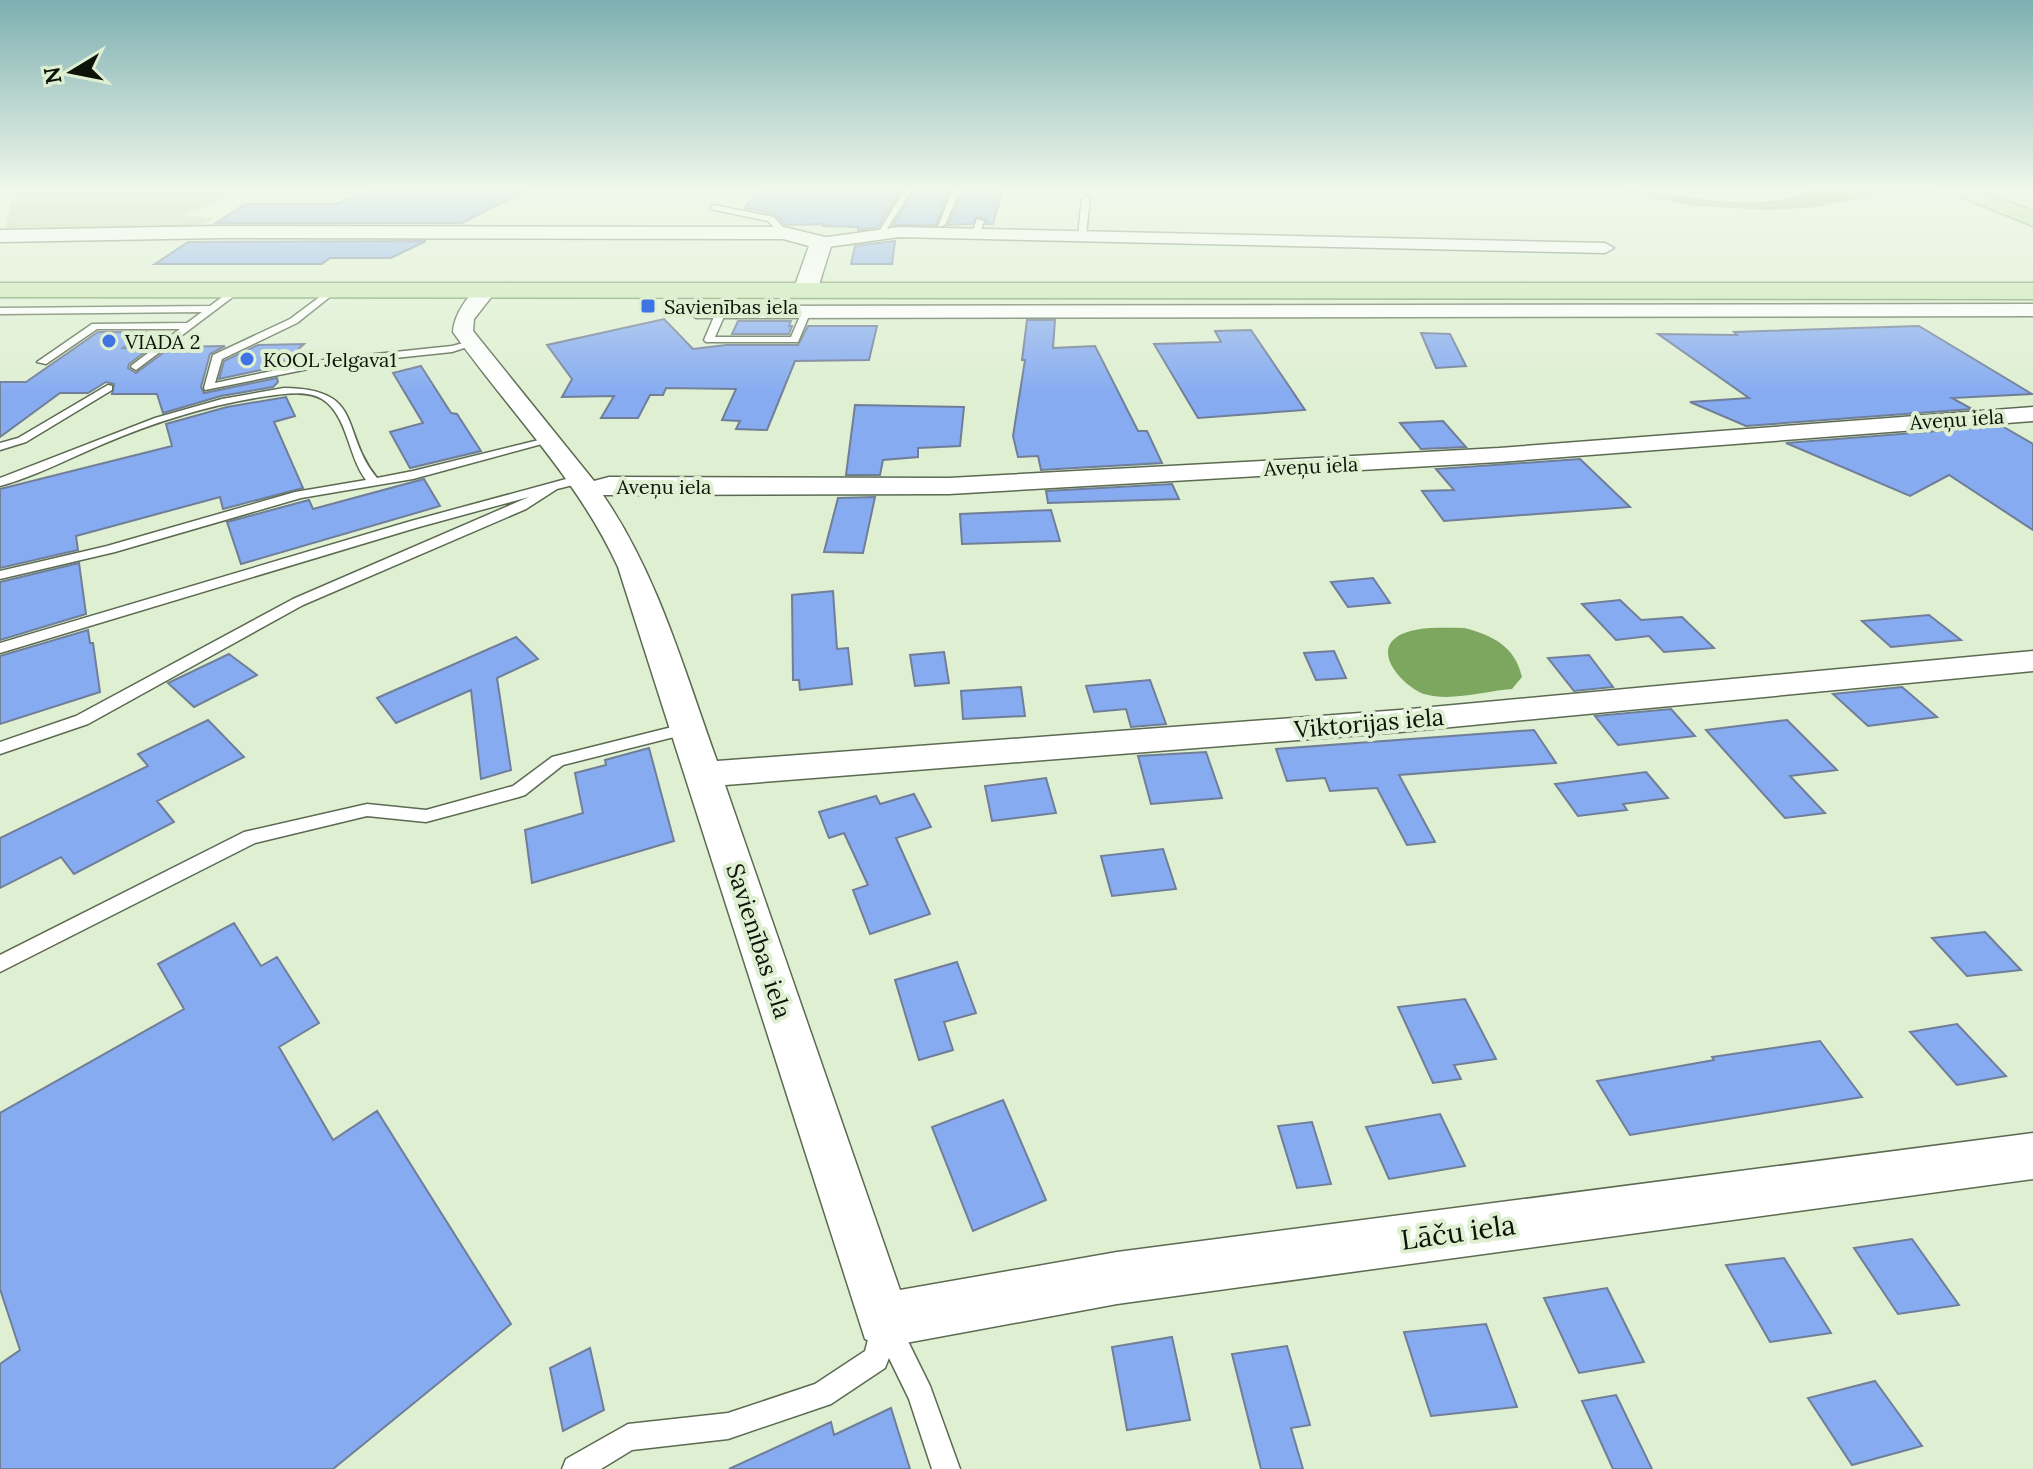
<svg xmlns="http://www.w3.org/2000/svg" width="2033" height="1469" font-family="Lora,serif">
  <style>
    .green { fill: #b5d1a2 }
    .water { fill: #7da75e }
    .building { fill: #86abf1; stroke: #707e98; stroke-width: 2 }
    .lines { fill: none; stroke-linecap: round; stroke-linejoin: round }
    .service-casing { stroke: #5b6a51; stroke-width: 3 }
    .minor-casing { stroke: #5b6a51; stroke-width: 3 }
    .tertiary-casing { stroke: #5b6a51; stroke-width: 3 }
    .primary-casing { stroke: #709356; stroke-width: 3 }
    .trunk-casing { stroke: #709356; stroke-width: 3 }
    .service { fill: #fff; fill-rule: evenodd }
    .minor { fill: #fff; fill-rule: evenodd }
    .tertiary { fill: #fff; fill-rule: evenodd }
    .primary { fill: #c9e8b3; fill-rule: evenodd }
    .trunk { fill: #b7e09a; fill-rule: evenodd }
    .poi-dot { fill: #3e74e4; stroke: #deefd2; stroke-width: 3 }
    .labels { text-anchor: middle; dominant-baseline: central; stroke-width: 8; stroke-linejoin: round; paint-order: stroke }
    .far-poi-label { font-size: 20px; fill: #0d1309; stroke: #deefd2; text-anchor: start }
    .far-street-label { font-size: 20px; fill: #0d1309; stroke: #deefd2 }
    .street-label { font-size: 24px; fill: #0d1309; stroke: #deefd2 }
    .near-street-label { font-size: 28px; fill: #0d1309; stroke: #deefd2 }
  </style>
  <rect width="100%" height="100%" fill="#deefd2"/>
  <path class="green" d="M13,190H251L182,215L213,219L199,226L6,228Z"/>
  <path class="water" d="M1616,190C1675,189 1748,216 1804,193V190H1964L1862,197L1817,207L1770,210L1693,206Z
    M1464,628C1492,635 1515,646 1522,677L1512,689C1485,691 1451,702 1424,694C1404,687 1368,650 1402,634C1420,626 1444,628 1464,628Z"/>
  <path class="building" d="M371,190H526L462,223H216L245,204H337Z
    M759,190H901L878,227L858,230V227L823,226L824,224L786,225L775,214L745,208Z
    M915,190L949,191L936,225H893Z
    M963,191L1002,192L993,224H986L987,220L978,216L972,224L948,225Z
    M426,241L391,258H330L322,264H155L188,242Z
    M895,241L892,264H851L855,246Z
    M664,319L693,349L726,345H798L808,326H877L869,360L795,361L767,430L736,429L740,421L722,420L736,389L666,388L663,395H650L638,418H601L614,396L562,397L572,379L547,345Z
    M1027,320H1055L1053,348L1095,346L1138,431H1147L1162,463L1041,470L1038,456L1018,457L1013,436L1025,360H1022Z
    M738,321H791L789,326H792L789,334H732Z
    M1919,326L2032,394L1952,398L1972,409L1746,426L1690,402L1749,398L1658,334L1737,335L1734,332Z
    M1251,330L1305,410L1198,418L1154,344L1221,342L1215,331Z
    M98,332H145L123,348H150L129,364L128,368L136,373L171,347L225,346L210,354L201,387L204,393L277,378L278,382L273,387L221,396L163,413L157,394H112L114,384L106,382L88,393H60L0,437V382H26Z
    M1421,333L1450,334L1466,366L1436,368Z
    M304,344L279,366L219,379L224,361L258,345Z
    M421,366L451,413L457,414L481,451L410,468L390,432L423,423L393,373Z
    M286,397L295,416L274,422L303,488L223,509L220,497L76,536L78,550L0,568V489L172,446L166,424L227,407Z
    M855,405L964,407L960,446L918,448V457L883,460L880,475H846Z
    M1443,421L1466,447L1421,449L1400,423Z
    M2002,426L2033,444V530L1949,475L1910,496L1786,443Z
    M1580,459L1630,507L1444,521L1422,491L1454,490L1436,469Z
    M424,479L440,506L241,564L227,522L309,500L313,509Z
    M1172,484L1179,499L1048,503L1046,491Z
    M875,497L863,553L824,552L838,498Z
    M1051,510L1060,541L962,544L960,514Z
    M79,563L86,614L0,640V582Z
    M1373,578L1390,603L1348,607L1331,582Z
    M833,591L837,649L848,648L852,684L800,690L799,680H793L792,595Z
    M1620,600L1641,620L1682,617L1714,648L1664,652L1649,636L1616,640L1582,604Z
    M1929,615L1961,640L1891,647L1862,621Z
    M88,630L90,643H93L100,692L0,724V656Z
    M516,637L538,659L497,678L511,770L481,779L471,690L396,723L377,698Z
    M1334,651L1346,678L1316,680L1304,653Z
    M944,652L949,683L915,686L910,655Z
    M229,654L257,675L194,707L168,683Z
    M1589,655L1613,687L1574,691L1548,658Z
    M1150,680L1166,724L1131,727L1126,709L1094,712L1086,686Z
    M1021,687L1025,716L963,719L961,691Z
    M1902,687L1937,717L1868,726L1833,694Z
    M1671,709L1695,736L1618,745L1595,716Z
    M208,720L244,757L157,801L174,822L74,874L61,857L0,888V838L148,766L138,754Z
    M1787,720L1837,770L1790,776L1825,813L1785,818L1706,730Z
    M1534,730L1556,763L1399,775L1435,842L1407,845L1377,788L1330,791L1325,778L1287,781L1276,749Z
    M649,748L674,841L532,883L525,830L583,813L575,773L606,765L605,760Z
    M1206,752L1222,798L1151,804L1138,756Z
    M1646,772L1668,798L1623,804L1627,810L1578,816L1555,784Z
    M1046,778L1056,813L992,821L985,786Z
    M914,794L931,827L896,838L930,914L870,934L853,890L868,885L844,833L829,838L819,812L876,796L880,804Z
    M1163,849L1176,889L1112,896L1101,856Z
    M234,923L261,966L277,957L319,1023L279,1047L333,1140L377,1111L511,1324L333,1469H0V1364L20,1350L0,1289V1113L184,1009L158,964Z
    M1985,932L2021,970L1967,976L1932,938Z
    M957,962L976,1013L944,1022L953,1050L919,1060L895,980Z
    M1465,999L1496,1059L1454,1065L1461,1079L1433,1083L1398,1007Z
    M1957,1024L2006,1076L1957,1085L1910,1032Z
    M1820,1041L1862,1097L1630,1135L1597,1081L1714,1060L1712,1057Z
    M1003,1100L1046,1200L973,1231L932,1127Z
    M1440,1114L1465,1166L1389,1179L1366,1127Z
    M1312,1122L1331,1184L1297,1188L1278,1126Z
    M1912,1239L1959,1305L1898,1314L1854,1248Z
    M1784,1258L1831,1333L1770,1342L1726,1265Z
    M1607,1288L1644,1362L1579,1373L1544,1298Z
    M1486,1324L1517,1407L1431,1416L1404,1332Z
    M1172,1337L1190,1420L1127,1430L1112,1347Z
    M1287,1346L1310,1425L1291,1428L1303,1469H1261L1232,1354Z
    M590,1348L604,1410L563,1431L550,1368Z
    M1875,1381L1922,1446L1852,1465L1808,1398Z
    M1616,1395L1652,1469H1613L1582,1401Z
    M891,1408L910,1469H729L831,1422L834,1435Z"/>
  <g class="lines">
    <g class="service-casing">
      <path id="service" d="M904,190H912L883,235H877Z
        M952,190H960L945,225L938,227Z
        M1086,196L1090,198L1086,235L1082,237L1078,235L1082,198Z
        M713,205L774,217L788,233L781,235L768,221L710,209Z
        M977,219L984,221L980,233L976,235L972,233Z
        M333,287L338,290L336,292L297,323L222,359L215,383L328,359L452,346L471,341L476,344L452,352L328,365L205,390L204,388L213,355L290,319Z
        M234,288L242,290L136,370L131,367L132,365L180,329H97L46,364L37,362L92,324L187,323L202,312L0,314V308L210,306Z
        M721,309L726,312L715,337H791L803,309L811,311L798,342H706L704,340L716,312Z
        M108,385L112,386V390L26,442L0,450V443L18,438Z
        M284,388C366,389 339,431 377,478L413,471L547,438L553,441L413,479L301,498L115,552L0,579V571L107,546L295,492L366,480C348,457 348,415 322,399C307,390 285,394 268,396C212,404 155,422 103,444C68,459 36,476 0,486V478L155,418L222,399Z
        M577,476L581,477V483L557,489L526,509L303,605L88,724L0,754V742L76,716L293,599L529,497L419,527L0,653V643L411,521Z
        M688,723L694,724L696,728L694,732L563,765L525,795L519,797L426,822L367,816L255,843L0,972V955L244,832L367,804L426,810L513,786L552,757Z
        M883,1312L896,1317L930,1386L960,1469H932L909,1399L889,1358L885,1368L831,1404L728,1439L632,1450L601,1469H562L566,1459L628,1424L728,1413L815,1384L865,1351L874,1316Z"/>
    </g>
    <g class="minor-casing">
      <path id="minor" d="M899,227L1605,243L1614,248L1605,253L899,237L821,248L812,243L821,238Z
        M486,285L496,291L474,319L473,331L594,481L609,477L949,478L1499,448L2033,407V421L1499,462L949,494L603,495C658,575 684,670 717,761L1400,710L2033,651V671L1400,732L725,785L900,1290L1117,1252L2033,1133V1179L1117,1304L884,1347L865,1339L618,567C578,479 508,410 453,332C454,315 469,290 486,285Z
        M2033,304V316L696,318L686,312L696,306Z"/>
    </g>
    <g class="tertiary-casing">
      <path id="tertiary" d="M220,226L784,227L829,238L832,243L817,291L813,296H797L793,291L809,246L783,239L220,238L0,242V230Z"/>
    </g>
    <g class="primary-casing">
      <path id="primary" d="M0,283H2033V299L0,297Z"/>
    </g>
    <g class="trunk-casing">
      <path id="trunk" d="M1951,190H1978L2033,211V226L1954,194Z"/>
    </g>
    <use href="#service" class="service"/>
    <use href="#minor" class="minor"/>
    <use href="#tertiary" class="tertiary"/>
    <use href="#primary" class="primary"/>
    <use href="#trunk" class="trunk"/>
  </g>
  <linearGradient id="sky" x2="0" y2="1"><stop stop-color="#7dafb1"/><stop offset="0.48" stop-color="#f0f8eb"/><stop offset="1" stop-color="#f0f8eb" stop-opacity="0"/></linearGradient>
  <rect width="2033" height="395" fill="url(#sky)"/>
  <g class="poi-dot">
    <rect x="640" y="298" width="16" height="16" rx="4"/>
    <circle cx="109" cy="341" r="8"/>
    <circle cx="247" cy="359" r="8"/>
  </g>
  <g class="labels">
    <g class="far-poi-label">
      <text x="664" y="306">Savienības iela</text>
      <text x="125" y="341">VIADA 2</text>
      <text x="263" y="359">KOOL Jelgava1</text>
    </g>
    <g class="far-street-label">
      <text transform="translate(1957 419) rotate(-4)">Aveņu iela</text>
      <text transform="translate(1311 466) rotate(-3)">Aveņu iela</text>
      <text x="664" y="486">Aveņu iela</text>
    </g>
    <g class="street-label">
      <text transform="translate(1369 723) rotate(-5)">Viktorijas iela</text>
      <text transform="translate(759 941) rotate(72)">Savienības iela</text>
    </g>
    <g class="near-street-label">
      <text transform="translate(1458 1232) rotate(-8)">Lāču iela</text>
    </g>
  </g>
  <g transform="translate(72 72) rotate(260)" stroke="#deefd2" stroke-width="6" paint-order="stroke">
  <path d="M0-6L14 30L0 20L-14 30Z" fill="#0d1309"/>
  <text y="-12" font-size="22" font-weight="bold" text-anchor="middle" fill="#0d1309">N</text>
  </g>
</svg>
